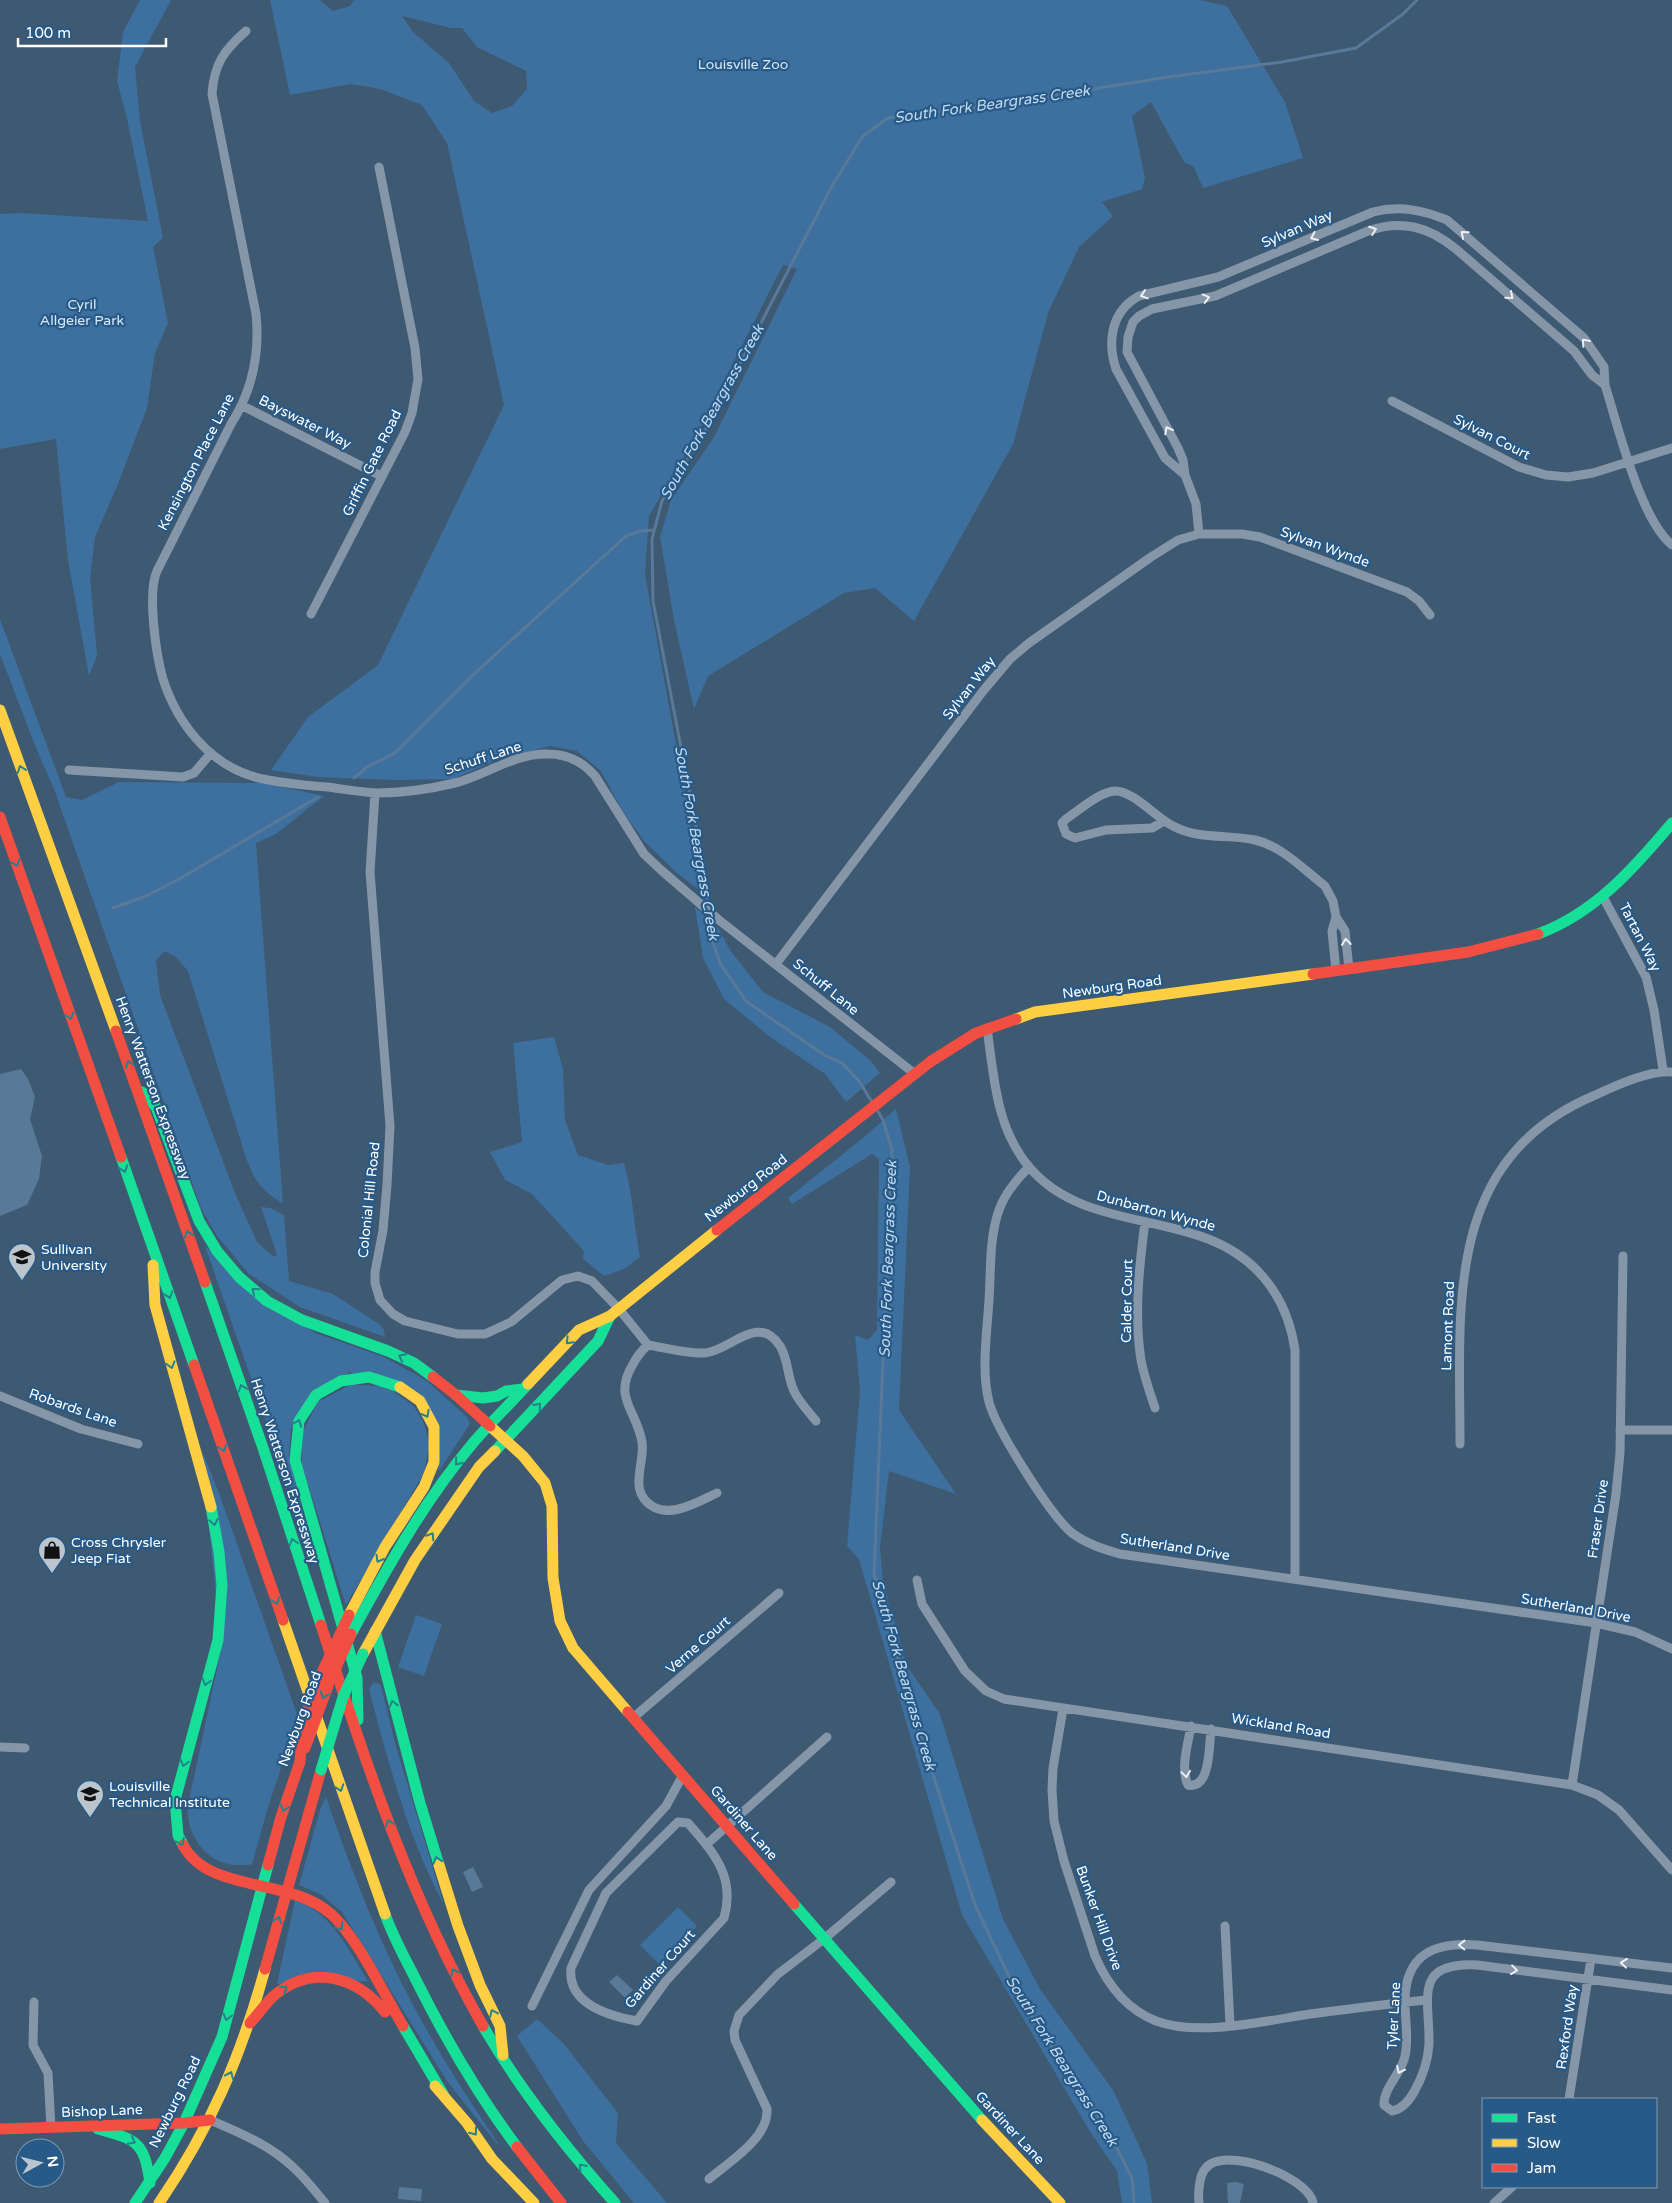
<svg xmlns="http://www.w3.org/2000/svg" width="1672" height="2203" font-family="'Varela Round',sans-serif">
  <style>
    .green { fill: #3d709e; fill-rule: evenodd }
    .water { fill: #587998 }
    .lines { fill: none; stroke-linecap: round; stroke-linejoin: round }
    .stream { stroke: #587998; stroke-width: 3 }
    .street { stroke: #8596a8; stroke-width: 9 }
    .fast { stroke: #16e098; stroke-width: 11 }
    .slow { stroke: #ffcf43; stroke-width: 11 }
    .jam { stroke: #f24e42; stroke-width: 11 }
    .fast-bridge { stroke: #16e098; stroke-width: 11 }
    .jam-bridge { stroke: #f24e42; stroke-width: 11 }
    .oneway { stroke: #edeff2 }
    .oneway2 { stroke: #23828d }
    .labels { text-anchor: middle; dominant-baseline: central; stroke-width: 4.5; stroke-linejoin: round; paint-order: stroke }
    .park-label { font-size: 14px; fill: #d9e9f7; stroke: #285a88 }
    .street-label { font-size: 14px; fill: #fff; stroke: #285a88 }
    .poi-label { font-size: 14px; fill: #fff; stroke: #285a88; text-anchor: start }
    .water-label { font-size: 15px; font-style: italic; fill: #c1daf0; stroke: #285a88 }
  </style>
  <rect width="100%" height="100%" fill="#3e5972"/>
  <path class="green" d="M140,0H171L135,67L140,121L163,238L153,247L168,323L155,353L147,408L118,484L95,537L90,577L97,656L89,676L68,560L56,439L0,449V214L21,213L148,221L126,114L117,81L123,32Z
    M270,0H320L333,11L350,6L354,0H1200L1227,6L1285,102L1303,158L1203,188L1194,167L1184,162L1151,102L1132,116L1145,178L1142,189L1102,202L1113,216L1079,247L1048,313L1013,444L914,621L875,588L844,593L708,676L694,709L674,620L660,537L671,500L714,437L797,269L783,265L696,436L649,516L645,574L703,893L677,873L645,842L623,812L601,771L577,751L550,746L501,758L453,779L397,780L317,777L271,770L308,717L378,665L504,405L447,143L422,105L380,89L351,84L290,95ZM402,16L451,28H462L477,47L526,71L527,89L512,106L492,113L474,101L449,63L413,32Z
    M0,619L66,797L82,800L119,782L263,783L324,796L276,834L256,843L283,1204C260,1188 256,1184 246,1158L188,971L176,957L165,951L156,960L160,995L235,1193L257,1242L274,1257L277,1255L261,1207L270,1208L284,1215L289,1281L333,1294L379,1324L384,1330L385,1337L300,1307L249,1274L217,1236L201,1208L54,789L34,743L0,654Z
    M695,907L718,928L730,950L763,992L830,1027L871,1061L880,1073L846,1102L825,1074L770,1037L724,999L703,958Z
    M554,1037L563,1069L565,1120L578,1155L608,1165L624,1163C633,1194 634,1226 640,1257L624,1269L604,1276L583,1259L584,1251L532,1194L505,1180L490,1152L522,1142L513,1043Z
    M896,1109L910,1167L899,1410L956,1494L889,1471L880,1548L883,1583L907,1666L940,1714L1003,1919L1040,1989L1113,2090L1147,2163L1152,2203H1122L1117,2171L1089,2130L962,1915L859,1559L847,1546L860,1391L855,1335L868,1340L877,1330L879,1159L872,1154L792,1204L788,1198L863,1138Z
    M205,1246L315,1333L384,1357L427,1381L467,1417L470,1424L439,1471L429,1407L349,1372L291,1428L289,1456L303,1513L301,1514L288,1484Z
    M350,1385L385,1386L413,1405L424,1423L429,1443L425,1471L346,1605L302,1465L301,1435L318,1402Z
    M202,1451L219,1493L298,1717L268,1807L252,1864C247,1866 245,1864 240,1865C208,1866 185,1836 188,1805L221,1650Z
    M416,1615L442,1624L424,1676L398,1667Z
    M373,1683H378L381,1686L395,1743L444,1905C408,1838 389,1764 369,1690Z
    M326,1797C348,1861 372,1923 402,1984C430,2039 463,2092 498,2143L497,2144L447,2081L342,1912L322,1895L299,1885L320,1810Z
    M295,1900C331,1911 349,1951 368,1981L277,1984Z
    M678,1907L697,1926L659,1964L640,1945Z
    M537,2019L564,2044L618,2113L616,2143L667,2203H634L583,2141L517,2036Z"/>
  <path class="water" d="M21,1069L28,1079L35,1097L30,1119L42,1156L39,1179L27,1205L0,1216V1074Z
    M473,1867L483,1887L472,1892L463,1872Z
    M617,1975L633,1990L625,1998L609,1982Z
    M1236,2182L1244,2184L1240,2203H1228L1227,2183Z
    M399,2187L422,2189L421,2201L398,2199Z"/>
  <g class="lines">
    <path class="stream" d="M354,778L367,767L395,753L474,674L626,536L640,531L654,530
      M113,908L146,896L181,878L318,797
      M872,1102L859,1081L842,1063L824,1055L746,1001L721,965L709,932L706,878L653,601L652,539L662,501L707,427L833,184L863,136L888,118L1009,103L1161,78L1282,62L1356,48L1403,14L1417,0
      M876,1108L883,1120L892,1150L874,1573L919,1731L975,1905L1018,1995L1108,2131L1132,2178L1134,2203"/>
    <path class="street" d="M246,31C224,50 214,64 212,94L256,314C260,353 252,391 231,424L157,571C147,593 156,655 163,679C177,723 209,764 255,777C278,783 303,785 327,787C343,789 360,792 376,793C401,793 430,789 455,783C486,775 515,753 548,754C567,754 583,762 595,776L644,854L661,870L719,920L915,1074
      M1392,401L1519,467L1546,475L1568,477L1593,473L1672,448
      M243,406L381,476
      M1185,475L1165,458L1116,369C1107,342 1111,311 1139,296L1218,277L1373,212C1400,205 1422,210 1447,220L1584,338L1604,367L1605,385C1618,426 1640,519 1672,545
      M1199,534L1196,504L1185,475L1183,460L1178,448L1127,352L1128,337L1133,322L1139,316L1152,309L1215,296L1368,231C1402,219 1429,227 1456,249L1574,351L1592,375L1605,385
      M311,614L405,432L412,413L418,379L415,348L379,167
      M69,770L183,777L194,773L211,753
      M375,793L370,872L390,1126L387,1185L383,1230L375,1272V1283L380,1300L393,1314L405,1321L458,1334H485L511,1322L562,1280L578,1276L592,1281L619,1309L648,1345C666,1348 687,1354 705,1353C730,1351 758,1312 780,1346C789,1360 787,1379 795,1393C800,1403 809,1412 816,1421
      M1164,821L1152,828L1106,830L1075,838L1066,834L1062,823L1066,819C1078,811 1101,791 1115,791C1134,791 1156,818 1173,826C1199,840 1228,834 1255,840C1282,846 1304,870 1325,886L1333,901L1336,917L1345,931L1349,969
      M1603,897L1646,977L1654,1010L1663,1070
      M776,964L983,691L1010,659L1029,643L1151,557L1178,540L1199,534H1242L1260,537L1407,592L1419,601L1430,615
      M1336,971L1332,931L1336,917
      M987,1028C994,1077 996,1129 1030,1168C1091,1239 1204,1205 1264,1278C1282,1299 1291,1323 1295,1350V1578
      M1029,1167C1017,1179 1005,1193 999,1210C989,1238 991,1271 989,1300C987,1333 981,1370 989,1402C996,1429 1051,1516 1072,1533C1087,1544 1103,1549 1120,1554L1596,1623L1635,1632L1672,1649
      M1145,1222C1139,1267 1134,1316 1141,1360C1144,1376 1150,1393 1155,1408
      M648,1345C641,1351 636,1358 632,1366C613,1398 637,1411 642,1442C644,1454 639,1467 639,1480C638,1489 642,1498 649,1504C669,1520 697,1502 717,1493
      M0,1396L81,1429L138,1444
      M1620,1430H1672
      M1460,1444C1460,1307 1443,1161 1593,1096C1613,1087 1651,1069 1672,1072
      M917,1580L922,1604L965,1671L986,1691L1004,1699L1572,1785L1598,1795L1619,1810L1672,1870
      M1063,1709L1053,1768L1052,1790L1054,1821L1064,1861L1095,1956C1107,1984 1126,2009 1156,2021C1199,2037 1265,2021 1310,2014C1349,2009 1388,2004 1427,2000
      M634,1717L779,1593
      M1191,1726C1188,1744 1180,1769 1188,1785C1211,1790 1209,1744 1211,1729
      M0,1747L25,1748
      M1572,1785L1616,1494L1620,1453L1623,1256
      M678,1822L688,1823C713,1852 736,1876 724,1918L666,1981L637,2021C609,2016 567,2004 571,1968L606,1893Z
      M707,1844L827,1737
      M1225,1926L1230,2025
      M1672,1968L1477,1945C1434,1942 1405,1954 1405,2002C1405,2021 1409,2038 1405,2056C1402,2073 1383,2088 1384,2105L1392,2111C1403,2109 1409,2101 1414,2092C1422,2078 1428,2061 1429,2044C1430,1999 1412,1962 1477,1965L1672,1990
      M34,2002L33,2045L48,2073L51,2128
      M532,2006L589,1890L666,1806L683,1775
      M1569,2099L1591,1959
      M210,2120C240,2133 270,2145 294,2168C305,2178 315,2191 325,2203
      M709,2179C729,2162 769,2138 767,2109L735,2040L734,2031L739,2015L778,1974L824,1939L891,1882
      M1199,2203C1198,2194 1199,2176 1205,2169C1223,2144 1309,2177 1313,2203
      M1494,2203L1512,2187"/>
    <path class="fast" d="M1538,934C1595,913 1634,868 1672,823
      M142,1092L156,1107L199,1221L217,1251L239,1277L267,1301L302,1320L388,1351L414,1363L433,1377
      M121,1157L194,1365
      M205,1282L263,1448L321,1625
      M456,1395L483,1398L497,1396L506,1391L522,1389
      M495,1451L598,1341L610,1316
      M375,1631L420,1803L439,1865
      M351,1634C387,1568 424,1501 473,1443C490,1423 510,1404 528,1384
      M358,1720L357,1678L295,1460L299,1421L316,1395L341,1381L369,1377L400,1387
      M183,1845L178,1835L175,1800L218,1640L222,1585L219,1552L211,1507
      M794,1904L982,2120
      M385,1914C393,1937 405,1958 416,1980C445,2038 478,2095 517,2147
      M403,2026L443,2094
      M483,2026C520,2090 566,2148 615,2203
      M98,2129C137,2140 144,2141 150,2183
      M135,2203L165,2158L184,2123L222,2037L268,1865"/>
    <path class="slow" d="M0,710L116,1031
      M1016,1019L1035,1012L1313,974
      M153,1265L155,1305L211,1507
      M528,1384L579,1330L610,1316L717,1230
      M490,1426L523,1456L545,1483L552,1506L553,1578L560,1621L573,1648L628,1712
      M349,1615L385,1547L424,1487L434,1462V1427L420,1401L400,1387
      M283,1620L385,1914
      M363,1654L415,1560L479,1467L495,1451
      M439,1865L458,1926L480,1985L500,2026L503,2055
      M435,2086L467,2123L492,2159L534,2203
      M982,2120L1060,2203
      M159,2203C211,2127 241,2056 265,1969"/>
    <path class="jam" d="M0,817L121,1157
      M1313,974L1468,952L1538,934
      M116,1031L205,1282
      M717,1230L930,1062L976,1033L1016,1019
      M194,1365L283,1620
      M433,1377L456,1395L490,1426
      M321,1625C365,1762 411,1900 483,2026
      M628,1712L794,1904
      M183,1845C209,1894 288,1876 331,1914C357,1937 384,1994 403,2026
      M268,1865L281,1817L300,1762
      M265,1969L321,1770
      M250,2023C259,2014 266,2002 276,1994C314,1964 357,1977 385,2012
      M0,2129L184,2123L210,2120
      M517,2147L561,2203"/>
    <path class="fast-bridge" d="M321,1770L343,1697L363,1654"/>
    <path class="jam-bridge" d="M305,1748L329,1683L351,1634
      M300,1762L303,1722L323,1670L349,1615"/>
  </g>
  <defs><path id="oneway-chevron" d="M-2-3.5L2.5 0L-2 3.5" fill="none" stroke-width="1.6" stroke-linecap="round" stroke-linejoin="round" transform="scale(1.25)"/></defs>
  <g class="oneway">
    <use href="#oneway-chevron" transform="translate(1373 230) rotate(-20)"/>
    <use href="#oneway-chevron" transform="translate(1464 234) rotate(-140)"/>
    <use href="#oneway-chevron" transform="translate(1314 237) rotate(157)"/>
    <use href="#oneway-chevron" transform="translate(1144 295) rotate(162)"/>
    <use href="#oneway-chevron" transform="translate(1510 296) rotate(41)"/>
    <use href="#oneway-chevron" transform="translate(1206 298) rotate(-15)"/>
    <use href="#oneway-chevron" transform="translate(1585 342) rotate(-131)"/>
    <use href="#oneway-chevron" transform="translate(1168 430) rotate(-118)"/>
    <use href="#oneway-chevron" transform="translate(1346 942) rotate(-97)"/>
    <use href="#oneway-chevron" transform="translate(1186 1774) rotate(82)"/>
    <use href="#oneway-chevron" transform="translate(1462 1945) rotate(-179)"/>
    <use href="#oneway-chevron" transform="translate(1624 1963) rotate(-174)"/>
    <use href="#oneway-chevron" transform="translate(1514 1970) rotate(7)"/>
    <use href="#oneway-chevron" transform="translate(1400 2070) rotate(116)"/>
  </g>
  <g class="oneway2">
    <use href="#oneway-chevron" transform="translate(21 769) rotate(-110)"/>
    <use href="#oneway-chevron" transform="translate(16 863) rotate(71)"/>
    <use href="#oneway-chevron" transform="translate(70 1016) rotate(71)"/>
    <use href="#oneway-chevron" transform="translate(129 1064) rotate(-110)"/>
    <use href="#oneway-chevron" transform="translate(124 1169) rotate(70)"/>
    <use href="#oneway-chevron" transform="translate(188 1234) rotate(-109)"/>
    <use href="#oneway-chevron" transform="translate(255 1291) rotate(-140)"/>
    <use href="#oneway-chevron" transform="translate(169 1295) rotate(71)"/>
    <use href="#oneway-chevron" transform="translate(569 1341) rotate(134)"/>
    <use href="#oneway-chevron" transform="translate(402 1357) rotate(-153)"/>
    <use href="#oneway-chevron" transform="translate(171 1365) rotate(74)"/>
    <use href="#oneway-chevron" transform="translate(242 1388) rotate(-109)"/>
    <use href="#oneway-chevron" transform="translate(538 1406) rotate(-48)"/>
    <use href="#oneway-chevron" transform="translate(426 1414) rotate(61)"/>
    <use href="#oneway-chevron" transform="translate(298 1423) rotate(-69)"/>
    <use href="#oneway-chevron" transform="translate(223 1448) rotate(71)"/>
    <use href="#oneway-chevron" transform="translate(458 1462) rotate(128)"/>
    <use href="#oneway-chevron" transform="translate(214 1522) rotate(80)"/>
    <use href="#oneway-chevron" transform="translate(431 1536) rotate(-57)"/>
    <use href="#oneway-chevron" transform="translate(293 1542) rotate(-108)"/>
    <use href="#oneway-chevron" transform="translate(379 1559) rotate(120)"/>
    <use href="#oneway-chevron" transform="translate(276 1601) rotate(71)"/>
    <use href="#oneway-chevron" transform="translate(206 1682) rotate(106)"/>
    <use href="#oneway-chevron" transform="translate(324 1695) rotate(110)"/>
    <use href="#oneway-chevron" transform="translate(393 1704) rotate(-105)"/>
    <use href="#oneway-chevron" transform="translate(184 1763) rotate(105)"/>
    <use href="#oneway-chevron" transform="translate(340 1788) rotate(71)"/>
    <use href="#oneway-chevron" transform="translate(284 1808) rotate(109)"/>
    <use href="#oneway-chevron" transform="translate(389 1823) rotate(-110)"/>
    <use href="#oneway-chevron" transform="translate(181 1842) rotate(65)"/>
    <use href="#oneway-chevron" transform="translate(437 1860) rotate(-107)"/>
    <use href="#oneway-chevron" transform="translate(278 1920) rotate(-74)"/>
    <use href="#oneway-chevron" transform="translate(340 1927) rotate(53)"/>
    <use href="#oneway-chevron" transform="translate(454 1972) rotate(-117)"/>
    <use href="#oneway-chevron" transform="translate(284 1989) rotate(-33)"/>
    <use href="#oneway-chevron" transform="translate(493 2013) rotate(-115)"/>
    <use href="#oneway-chevron" transform="translate(227 2017) rotate(105)"/>
    <use href="#oneway-chevron" transform="translate(230 2075) rotate(-66)"/>
    <use href="#oneway-chevron" transform="translate(474 2132) rotate(52)"/>
    <use href="#oneway-chevron" transform="translate(132 2141) rotate(28)"/>
    <use href="#oneway-chevron" transform="translate(582 2167) rotate(-131)"/>
  </g>
  <defs>
    <g id="university-pin" transform="scale(1.4375)"><path d="M0 17L-7.5 6A9.5 9.5 0 1 1 7.5 6Z" fill="#bbc5ce" stroke="#285a88"/><path d="M0-5L7-2L0 1L-7-2ZM-4 1L0 2.5L4 1V4Q0 6-4 4Z" fill="#111"/></g>
    <g id="shop-pin" transform="scale(1.4375)"><path d="M0 17L-7.5 6A9.5 9.5 0 1 1 7.5 6Z" fill="#bbc5ce" stroke="#285a88"/><path d="M-5-2.5h2.3a2.7 3.5 0 0 1 5.4 0H5L5.5 6h-11ZM-1.5-2.5h3a1.5 2.3 0 0 0-3 0Z" fill="#111"/></g>
    <g id="school-pin" transform="scale(1.4375)"><path d="M0 17L-7.5 6A9.5 9.5 0 1 1 7.5 6Z" fill="#bbc5ce" stroke="#285a88"/><path d="M0-5L7-2L0 1L-7-2ZM-4 1L0 2.5L4 1V4Q0 6-4 4Z" fill="#111"/></g>
  </defs>
  <g fill-rule="evenodd">
    <use href="#university-pin" x="22" y="1257"/>
    <use href="#shop-pin" x="52" y="1550"/>
    <use href="#school-pin" x="90" y="1794"/>
  </g>
  <g class="labels">
    <g class="park-label">
      <text x="743" y="64">Louisville Zoo</text>
      <text x="82" y="304">Cyril<tspan x="82" dy="16">Allgeier Park</tspan></text>
    </g>
    <g class="street-label">
      <text transform="translate(1297 229) rotate(-23)">Sylvan Way</text>
      <text transform="translate(305 422) rotate(27)">Bayswater Way</text>
      <text transform="translate(1492 437) rotate(27)">Sylvan Court</text>
      <text transform="translate(196 462) rotate(-63)">Kensington Place Lane</text>
      <text transform="translate(372 463) rotate(-64)">Griffin Gate Road</text>
      <text transform="translate(1325 547) rotate(20)">Sylvan Wynde</text>
      <text transform="translate(969 688) rotate(-52)">Sylvan Way</text>
      <text transform="translate(483 758) rotate(-18)">Schuff Lane</text>
      <text transform="translate(1640 937) rotate(63)">Tartan Way</text>
      <text transform="translate(826 987) rotate(39)">Schuff Lane</text>
      <text transform="translate(1112 987) rotate(-8)">Newburg Road</text>
      <text transform="translate(153 1088) rotate(70)">Henry Watterson Expressway</text>
      <text transform="translate(746 1188) rotate(-38)">Newburg Road</text>
      <text transform="translate(369 1200) rotate(-84)">Colonial Hill Road</text>
      <text transform="translate(1156 1211) rotate(15)">Dunbarton Wynde</text>
      <text transform="translate(1127 1301) rotate(-89)">Calder Court</text>
      <text transform="translate(1448 1326) rotate(-88)">Lamont Road</text>
      <text transform="translate(73 1408) rotate(19)">Robards Lane</text>
      <text transform="translate(285 1471) rotate(72)">Henry Watterson Expressway</text>
      <text transform="translate(1598 1519) rotate(-82)">Fraser Drive</text>
      <text transform="translate(1175 1547) rotate(9)">Sutherland Drive</text>
      <text transform="translate(1576 1608) rotate(10)">Sutherland Drive</text>
      <text transform="translate(698 1645) rotate(-41)">Verne Court</text>
      <text transform="translate(300 1719) rotate(-70)">Newburg Road</text>
      <text transform="translate(1281 1726) rotate(9)">Wickland Road</text>
      <text transform="translate(744 1823) rotate(49)">Gardiner Lane</text>
      <text transform="translate(1099 1918) rotate(70)">Bunker Hill Drive</text>
      <text transform="translate(660 1969) rotate(-49)">Gardiner Court</text>
      <text transform="translate(1394 2016) rotate(-87)">Tyler Lane</text>
      <text transform="translate(1567 2027) rotate(-82)">Rexford Way</text>
      <text transform="translate(175 2102) rotate(-64)">Newburg Road</text>
      <text transform="translate(102 2111) rotate(-2)">Bishop Lane</text>
      <text transform="translate(1010 2128) rotate(47)">Gardiner Lane</text>
    </g>
    <g class="poi-label">
      <text x="41" y="1249">Sullivan<tspan x="41" dy="16">University</tspan></text>
      <text x="71" y="1542">Cross Chrysler<tspan x="71" dy="16">Jeep Fiat</tspan></text>
      <text x="109" y="1786">Louisville<tspan x="109" dy="16">Technical Institute</tspan></text>
    </g>
    <g class="water-label">
      <text transform="translate(992 104) rotate(-8)">South Fork Beargrass Creek</text>
      <text transform="translate(712 412) rotate(-61)">South Fork Beargrass Creek</text>
      <text transform="translate(697 843) rotate(80)">South Fork Beargrass Creek</text>
      <text transform="translate(888 1259) rotate(-88)">South Fork Beargrass Creek</text>
      <text transform="translate(904 1675) rotate(74)">South Fork Beargrass Creek</text>
      <text transform="translate(1062 2061) rotate(58)">South Fork Beargrass Creek</text>
    </g>
  </g>
  <rect x="1482" y="2098" width="175" height="90" fill="#285a88" stroke="#7e9cb8"/>
  <rect x="1492" y="2114" width="25" height="8" fill="#16e098" stroke="#7e9cb8"/>
  <text x="1527" y="2123" font-size="15" fill="#ffffff">Fast</text>
  <rect x="1492" y="2139" width="25" height="8" fill="#ffcf43" stroke="#7e9cb8"/>
  <text x="1527" y="2148" font-size="15" fill="#ffffff">Slow</text>
  <rect x="1492" y="2164" width="25" height="8" fill="#f24e42" stroke="#7e9cb8"/>
  <text x="1527" y="2173" font-size="15" fill="#ffffff">Jam</text>
  <g transform="translate(40 2163) rotate(83)"><circle r="24" fill="#285a88" stroke="#7e9cb8"/>
  <path d="M0-4L9 19L0 12L-9 19Z" fill="#bbc5ce"/>
  <text y="-8" font-size="14" font-weight="bold" text-anchor="middle" fill="#ffffff">N</text>
  </g>
  <path d="M18 38v8h148v-8" fill="none" stroke="#ffffff" stroke-width="2.5"/>
  <text x="25" y="38" font-size="15" fill="#ffffff" stroke="#285a88" stroke-width="4" paint-order="stroke">100 m</text>
</svg>
